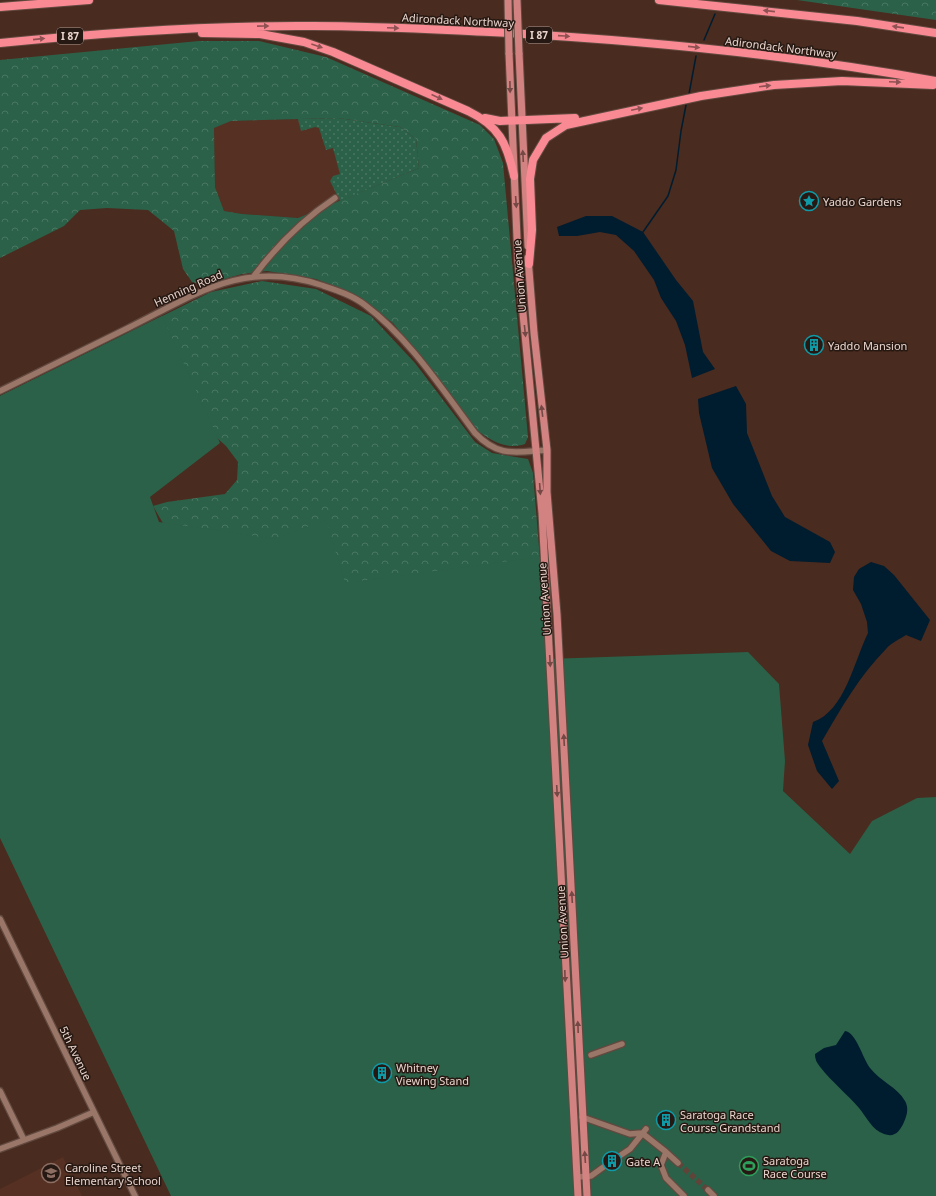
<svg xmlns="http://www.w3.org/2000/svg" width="936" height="1196" font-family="'Noto Sans',sans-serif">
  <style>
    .built { fill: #563123 }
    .grass { fill: url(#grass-dots) }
    .forest { fill: url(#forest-crowns); fill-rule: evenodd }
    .pitch { fill: #2b6148 }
    .water { fill: #001c2f }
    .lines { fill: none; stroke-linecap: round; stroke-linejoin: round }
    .stream { stroke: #001c2f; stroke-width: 1.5 }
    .minor-tunnel { stroke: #614439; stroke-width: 5.5; stroke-dasharray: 5.5 3; stroke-linecap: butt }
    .minor-casing { stroke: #62493f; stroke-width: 8 }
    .major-casing { stroke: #62493f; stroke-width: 9 }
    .highway-casing { stroke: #62493f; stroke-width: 10 }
    .minor { stroke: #997668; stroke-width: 5.5 }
    .major { stroke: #d38282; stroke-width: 7 }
    .highway { stroke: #f98a94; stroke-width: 8 }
    .major-bridge-casing { stroke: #62493f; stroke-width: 9; stroke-linecap: butt }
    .major-bridge { stroke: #d38282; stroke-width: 7 }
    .oneway { fill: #905153 }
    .oneway2 { fill: #744844 }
    .labels { text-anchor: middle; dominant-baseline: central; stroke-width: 3; stroke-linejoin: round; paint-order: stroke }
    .shield { fill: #261812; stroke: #ae9c95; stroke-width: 1 }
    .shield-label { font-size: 10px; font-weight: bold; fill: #e9d5cd }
    .street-label { font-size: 11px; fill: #e9d5cd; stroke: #261812 }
    .poi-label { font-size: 11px; fill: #e9d5cd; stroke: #261812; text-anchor: start }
  </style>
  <defs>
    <pattern id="grass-dots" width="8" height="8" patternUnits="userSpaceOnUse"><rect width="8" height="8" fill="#2b6148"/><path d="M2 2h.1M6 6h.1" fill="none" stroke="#4a7761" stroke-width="1.8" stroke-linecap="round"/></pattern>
    <pattern id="forest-crowns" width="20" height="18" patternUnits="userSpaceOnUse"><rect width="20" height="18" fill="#2b6148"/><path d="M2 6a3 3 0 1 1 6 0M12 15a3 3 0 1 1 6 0" fill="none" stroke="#4a7761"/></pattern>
  </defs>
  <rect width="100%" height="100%" fill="#492b1f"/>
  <path class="built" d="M338,118L419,168L298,218L242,214L224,211L215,187L214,128L231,121Z
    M63,1157L82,1196H0V1189Z"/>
  <path class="grass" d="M338,118L400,127L416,139L419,168L340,201L330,181L333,176L340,174L333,148L326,150L319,128L315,127L301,131L298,119Z"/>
  <path class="forest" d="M797,0H936V20Z
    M199,41H259L326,57L480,125L494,139L503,163L528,437L525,444C507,450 494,442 479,432L393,323L354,294L316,279L267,271L242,274L203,285L192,282L183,269L174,231L148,210L107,208L80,210L64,226L0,258V60ZM338,118L400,127L416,139L419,168L298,218L242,214L224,211L215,187L214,128L231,121Z
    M262,281L316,289L371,316L415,363L475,442L492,453L528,459L533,473L548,659L171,537L153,506L167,502L225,494L237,480L238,462L226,446L198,421L0,396L211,292Z"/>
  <path class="pitch" d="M162,316L220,443L150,497L159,522L274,539L326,520L345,583L540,557L548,659L748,652L779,684L785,761L783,791L850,854L872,821L917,798L936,797V1196H171L0,838V396Z"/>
  <path class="water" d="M586,216H612L643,232L676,280L693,301L703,352L715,369L692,378L685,345L676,321L661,298L654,280L634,251L616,235L600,232L577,236H559L557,227Z
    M736,386L746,404L747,433L772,496L785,517L830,542L835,552L830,563L790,561L771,551L733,504L712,468L699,413L698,399Z
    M871,562L884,566L894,575L930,620L921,641L906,635C900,639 891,643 886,649C860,675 840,710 822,741L839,781L832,789L817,771L808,745L813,722C845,711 854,661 868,633L867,622L861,604L853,590L854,577L859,569Z
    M845,1031C856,1032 863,1059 870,1068C880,1081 897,1087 905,1101C909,1108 907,1115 904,1122C900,1131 895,1138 884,1134C872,1130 866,1116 859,1108C847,1094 832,1082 821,1068C817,1063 815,1060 815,1054L824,1048L836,1045Z"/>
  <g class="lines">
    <path class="stream" d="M704,40L715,14
      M689,94L696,56
      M643,232L668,196L676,170L681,131L686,105"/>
    <path class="minor-tunnel" d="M678,1163L708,1190"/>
    <g class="minor-casing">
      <path id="minor" d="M254,276C278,244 302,220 335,198
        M0,391C42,370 85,349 128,328C195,295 243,259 321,285C336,290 352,295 365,305C409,338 442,389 475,433C499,458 515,452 547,450
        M0,919L135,1196
        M591,1055L622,1044
        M0,1091L24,1140
        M582,1117L630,1134L642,1133L666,1152L661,1165L666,1178L684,1196
        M0,1149L57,1128L94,1112
        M666,1152L678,1163
        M615,1159L630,1149L646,1129
        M577,1177L591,1176L609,1163
        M708,1190L714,1196"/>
    </g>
    <g class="major-casing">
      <path id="major" d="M509,53L518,261L542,513L578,1196
        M519,53L528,246
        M528,258L534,333L547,450V492L557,614L587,1196"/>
    </g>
    <g class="highway-casing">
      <path id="highway" d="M659,0L857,21L936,33
        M0,7L89,0
        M202,33L260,34L304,42L333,52L468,111C499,126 507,143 514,176
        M0,43C99,33 198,26 297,26C361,25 426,29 490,32C640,40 789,54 936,81
        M485,118L500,121L575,118
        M529,264L532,230L530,179L533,160L546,138L566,125L701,96L774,85L842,81L933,85"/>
    </g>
    <use href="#minor" class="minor"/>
    <use href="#major" class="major"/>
    <use href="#highway" class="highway"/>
    <g class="major-bridge-casing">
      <path id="major-bridge" d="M508,0L509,53
        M517,0L519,53"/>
    </g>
    <use href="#major-bridge" class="major-bridge"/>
  </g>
  <defs><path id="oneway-solid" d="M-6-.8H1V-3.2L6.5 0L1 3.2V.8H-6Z"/></defs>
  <g class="oneway">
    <use href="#oneway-solid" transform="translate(769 11) rotate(-174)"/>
    <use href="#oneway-solid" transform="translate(263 26) rotate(-1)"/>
    <use href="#oneway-solid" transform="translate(898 27) rotate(-172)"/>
    <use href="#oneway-solid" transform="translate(393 28) rotate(2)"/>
    <use href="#oneway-solid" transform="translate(564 36) rotate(4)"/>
    <use href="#oneway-solid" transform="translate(39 39) rotate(-6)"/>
    <use href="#oneway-solid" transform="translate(317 46) rotate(19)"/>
    <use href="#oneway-solid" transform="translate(694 47) rotate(6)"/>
    <use href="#oneway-solid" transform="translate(895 82) rotate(2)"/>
    <use href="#oneway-solid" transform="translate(765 86) rotate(-7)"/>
    <use href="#oneway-solid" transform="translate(437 97) rotate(24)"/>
    <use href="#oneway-solid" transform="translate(637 109) rotate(-12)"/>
  </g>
  <g class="oneway2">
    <use href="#oneway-solid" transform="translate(510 87) rotate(89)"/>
    <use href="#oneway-solid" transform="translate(523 156) rotate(-93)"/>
    <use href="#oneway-solid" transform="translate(516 202) rotate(86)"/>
    <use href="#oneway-solid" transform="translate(525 331) rotate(84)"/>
    <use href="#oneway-solid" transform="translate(542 411) rotate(-97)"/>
    <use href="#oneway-solid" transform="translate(540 489) rotate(86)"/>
    <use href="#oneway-solid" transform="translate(550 661) rotate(87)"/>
    <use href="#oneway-solid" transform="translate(564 740) rotate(-93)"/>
    <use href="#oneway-solid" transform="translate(557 791) rotate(87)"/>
    <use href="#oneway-solid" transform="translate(572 897) rotate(-93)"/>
    <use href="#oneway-solid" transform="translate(565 976) rotate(88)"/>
    <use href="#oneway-solid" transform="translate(578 1027) rotate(-92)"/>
    <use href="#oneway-solid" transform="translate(585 1157) rotate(-94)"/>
  </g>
  <defs>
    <g id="sight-ring" transform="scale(1)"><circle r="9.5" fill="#261812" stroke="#0f9aa8" stroke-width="1.5"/><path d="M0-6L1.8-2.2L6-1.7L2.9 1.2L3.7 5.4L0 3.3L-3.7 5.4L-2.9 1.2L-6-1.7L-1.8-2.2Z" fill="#0f9aa8"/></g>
    <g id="building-ring" transform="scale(1)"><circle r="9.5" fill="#261812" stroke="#0f9aa8" stroke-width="1.5"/><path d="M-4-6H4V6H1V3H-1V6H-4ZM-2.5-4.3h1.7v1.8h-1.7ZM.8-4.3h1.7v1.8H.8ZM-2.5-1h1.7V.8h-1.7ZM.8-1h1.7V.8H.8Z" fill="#0f9aa8"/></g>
    <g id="stadium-ring" transform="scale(1)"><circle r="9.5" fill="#261812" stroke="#2e9e5b" stroke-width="1.5"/><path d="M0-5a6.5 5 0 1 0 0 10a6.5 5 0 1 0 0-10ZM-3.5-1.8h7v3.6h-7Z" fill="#2e9e5b"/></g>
    <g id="school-ring" transform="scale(1)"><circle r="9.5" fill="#261812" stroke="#8d6e63" stroke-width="1.5"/><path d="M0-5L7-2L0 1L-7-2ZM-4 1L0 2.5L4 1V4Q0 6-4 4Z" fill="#8d6e63"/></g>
  </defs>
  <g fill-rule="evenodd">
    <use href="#sight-ring" x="809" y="201"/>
    <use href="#building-ring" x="814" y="345"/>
    <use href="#building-ring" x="382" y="1073"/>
    <use href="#building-ring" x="666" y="1120"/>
    <use href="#building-ring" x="612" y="1161"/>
    <use href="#stadium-ring" x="749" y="1166"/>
    <use href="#school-ring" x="51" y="1173"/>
  </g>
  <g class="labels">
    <g class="shield">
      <rect x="526" y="27" width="26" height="16" rx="3"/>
      <rect x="57" y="28" width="26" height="16" rx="3"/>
    </g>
    <g class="shield-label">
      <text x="539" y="35">I 87</text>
      <text x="70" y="36">I 87</text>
    </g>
    <g class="street-label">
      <text transform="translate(458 20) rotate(3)">Adirondack Northway</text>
      <text transform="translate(781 47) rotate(7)">Adirondack Northway</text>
      <text transform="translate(519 276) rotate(-94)">Union Avenue</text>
      <text transform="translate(188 288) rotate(-24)">Henning Road</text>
      <text transform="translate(544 599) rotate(-94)">Union Avenue</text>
      <text transform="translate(562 922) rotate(-93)">Union Avenue</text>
      <text transform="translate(76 1053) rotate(64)">5th Avenue</text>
    </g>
    <g class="poi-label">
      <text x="823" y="201">Yaddo Gardens</text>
      <text x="828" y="345">Yaddo Mansion</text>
      <text x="396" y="1067">Whitney<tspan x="396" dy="13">Viewing Stand</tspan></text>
      <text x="680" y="1114">Saratoga Race<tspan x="680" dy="13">Course Grandstand</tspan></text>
      <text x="763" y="1160">Saratoga<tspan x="763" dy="13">Race Course</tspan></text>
      <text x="626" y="1161">Gate A</text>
      <text x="65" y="1167">Caroline Street<tspan x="65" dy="13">Elementary School</tspan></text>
    </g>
  </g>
</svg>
